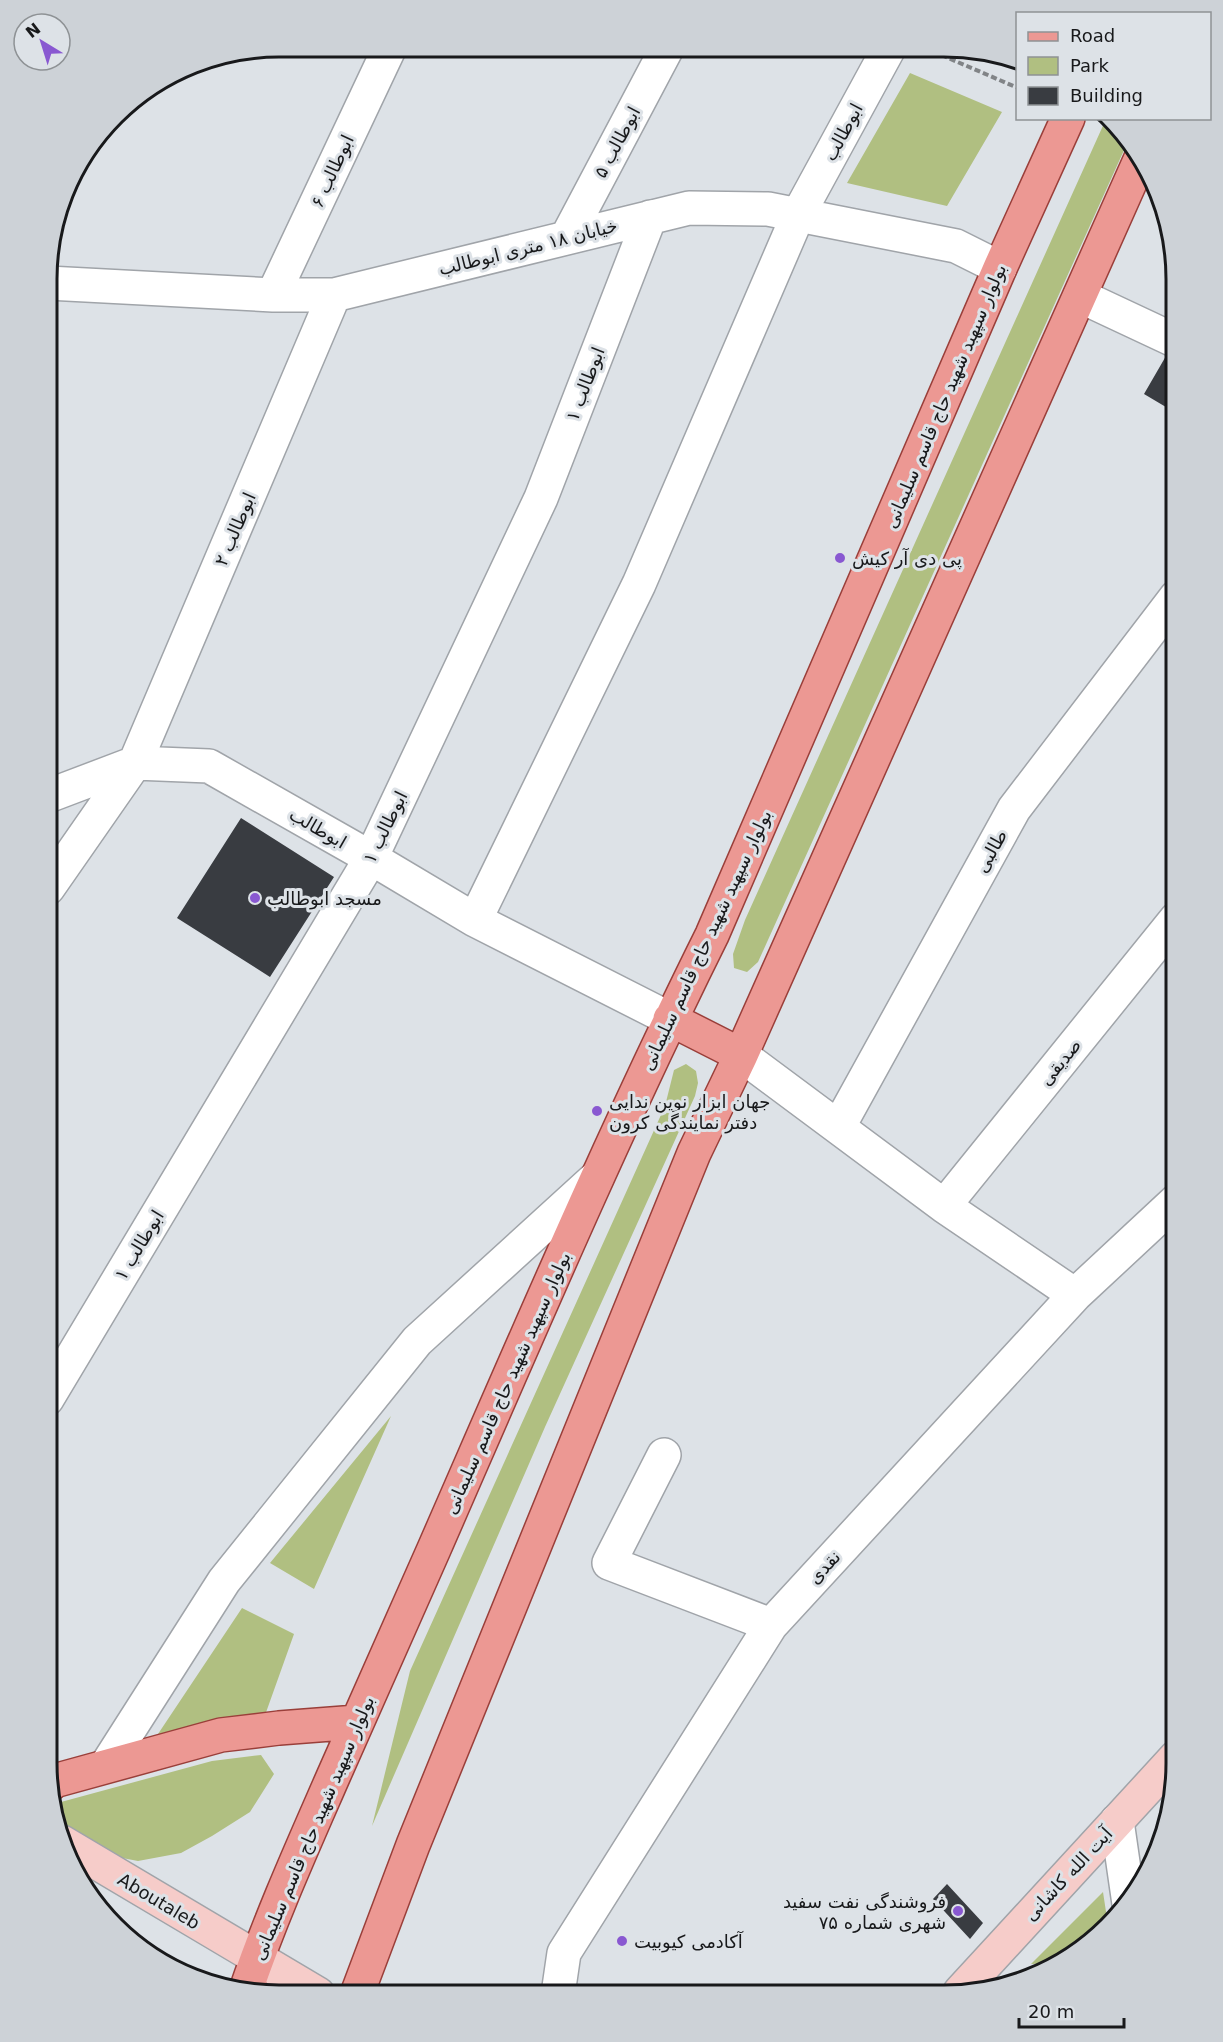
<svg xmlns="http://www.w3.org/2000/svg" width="1223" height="2042" font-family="'DejaVu Sans','Noto Sans Arabic',sans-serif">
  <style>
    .green { fill: #b0bf81 }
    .building { fill: #393c41 }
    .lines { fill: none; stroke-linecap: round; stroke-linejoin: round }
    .street-casing { stroke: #a0a4a9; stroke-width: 36 }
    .secondary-casing { stroke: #a0a4a9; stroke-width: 36 }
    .primary-casing { stroke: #9a3f3a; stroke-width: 36 }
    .path { stroke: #818487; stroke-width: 4; stroke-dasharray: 6 3; stroke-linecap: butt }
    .street { stroke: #fff; stroke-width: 33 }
    .secondary { stroke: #f6ccc9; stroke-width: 33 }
    .primary { stroke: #ec9893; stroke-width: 33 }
    .poi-dot { fill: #8958d1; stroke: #dde2e7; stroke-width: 2 }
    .labels { text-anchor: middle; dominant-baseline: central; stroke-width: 6; stroke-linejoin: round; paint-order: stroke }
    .street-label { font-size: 18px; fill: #18191b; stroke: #dde2e7 }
    .poi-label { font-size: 18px; fill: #18191b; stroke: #dde2e7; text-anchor: start }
    .rim { fill: none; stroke: #18191b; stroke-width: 3 }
  </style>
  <rect width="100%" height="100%" fill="#dde2e7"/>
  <path class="green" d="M966,49H975L1017,60L1016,68Z
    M910,73L1002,112L947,206L847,183Z
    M1106,119H1110L1129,139L758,962L747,972L734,968L733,954L745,920Z
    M686,1064L696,1071L698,1083L695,1096L545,1427L372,1826L410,1671L665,1106L674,1070Z
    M391,1416L314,1589L270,1563Z
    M242,1608L294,1634L264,1718L152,1743Z
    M261,1755L274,1774L250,1812L212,1836L181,1853L138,1861L117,1857L82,1838L59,1823L61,1802L212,1761Z
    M1103,1892L1108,1925L1085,1948L1058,1963L1031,1964Z"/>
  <path class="building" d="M1166,356L1176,361V413L1144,394Z
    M241,818L334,877L270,977L177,918Z
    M947,1884L983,1923L970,1939L933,1899Z"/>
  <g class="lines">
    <g class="street-casing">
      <path id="street" d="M567,237L667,48
        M48,283L273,295H334L689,208L768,209L956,246L1000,268
        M273,295L390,47
        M1080,296L1176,341
        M48,796L135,763L209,766L371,858L475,920L670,1019
        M48,888L135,763L334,295
        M475,920L639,584L798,215L889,48
        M741,1055L944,1206L1075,1295
        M839,1126L1014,809L1176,597
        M944,1206L1176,919
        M47,1399L371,858L541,498L650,217
        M664,1455L609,1563L771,1625
        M106,1766L224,1581L417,1341L597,1177
        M1117,1821L1129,1904
        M558,1994L564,1953L771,1625L1075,1295L1176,1201"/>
    </g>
    <g class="secondary-casing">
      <path id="secondary" d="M62,1842L318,1994
        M960,1992L1176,1757"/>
    </g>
    <g class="primary-casing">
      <path id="primary" d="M670,1019L741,1055
        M51,1784L54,1781L221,1735L279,1728L357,1722
        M245,1993C270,1919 302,1848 333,1777C366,1701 400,1625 434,1549C524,1343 612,1136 712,935L1000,268L1068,118
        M357,1994L413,1845L694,1153L741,1055L1141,158"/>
    </g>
    <path class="path" d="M925,48L1018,88"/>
    <use href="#street" class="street"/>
    <use href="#secondary" class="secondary"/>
    <use href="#primary" class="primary"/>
  </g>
  <g class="poi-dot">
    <circle cx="840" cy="558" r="6"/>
    <circle cx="255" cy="898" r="6"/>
    <circle cx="597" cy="1111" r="6"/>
    <circle cx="958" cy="1911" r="6"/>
    <circle cx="622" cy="1941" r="6"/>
  </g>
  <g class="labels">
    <g class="street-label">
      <text transform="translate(843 132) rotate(-62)">ابوطالب</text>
      <text transform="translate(617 142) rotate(-62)">ابوطالب ۵</text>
      <text transform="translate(332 171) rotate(-65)">ابوطالب ۶</text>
      <text transform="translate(528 247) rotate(-14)">خیابان ۱۸ متری ابوطالب</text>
      <text transform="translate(585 384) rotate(-69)">ابوطالب ۱</text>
      <text transform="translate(945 396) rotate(-67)">بولوار سپهبد شهید حاج قاسم سلیمانی</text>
      <text transform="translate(235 529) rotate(-67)">ابوطالب ۲</text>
      <text transform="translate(385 827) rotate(-64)">ابوطالب ۱</text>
      <text transform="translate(318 828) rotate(30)">ابوطالب</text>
      <text transform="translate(991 851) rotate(-61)">طالبی</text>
      <text transform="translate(706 940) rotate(-65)">بولوار سپهبد شهید حاج قاسم سلیمانی</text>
      <text transform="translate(1060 1062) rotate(-51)">صدیقی</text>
      <text transform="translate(139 1245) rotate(-59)">ابوطالب ۱</text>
      <text transform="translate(507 1383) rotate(-66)">بولوار سپهبد شهید حاج قاسم سلیمانی</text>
      <text transform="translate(824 1567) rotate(-47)">نقدی</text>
      <text transform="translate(313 1828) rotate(-67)">بولوار سپهبد شهید حاج قاسم سلیمانی</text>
      <text transform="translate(1068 1874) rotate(-47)">آیت الله کاشانی</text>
      <text transform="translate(159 1901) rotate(31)">Aboutaleb</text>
    </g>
    <g class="poi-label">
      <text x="852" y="558">پی دی آر کیش</text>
      <text x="267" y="898">مسجد ابوطالب</text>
      <text x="609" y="1101">جهان ابزار نوین ندایی<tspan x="609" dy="21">دفتر نمایندگی کرون</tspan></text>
      <text x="946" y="1901" text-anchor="end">فروشندگی نفت سفید<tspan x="946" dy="21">شهری شماره ۷۵</tspan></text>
      <text x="634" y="1941">آکادمی کیوبیت</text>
    </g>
  </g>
  <path d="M0 0H1223V2042H0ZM279 57H944A222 222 0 0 1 1166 279V1763A222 222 0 0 1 944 1985H279A222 222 0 0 1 57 1763V279A222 222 0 0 1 279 57Z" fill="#cdd2d7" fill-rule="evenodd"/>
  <path class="rim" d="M279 57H944A222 222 0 0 1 1166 279V1763A222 222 0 0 1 944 1985H279A222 222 0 0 1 57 1763V279A222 222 0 0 1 279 57Z"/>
  <rect x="1016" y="12" width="195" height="108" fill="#dde2e7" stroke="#8e9295" stroke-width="1.5"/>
  <rect x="1028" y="32" width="30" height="9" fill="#ec9893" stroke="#8e9295" stroke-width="1.5"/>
  <text x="1070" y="42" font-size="18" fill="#18191b">Road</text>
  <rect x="1028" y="57" width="30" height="18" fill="#b0bf81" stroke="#8e9295" stroke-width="1.5"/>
  <text x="1070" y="72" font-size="18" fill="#18191b">Park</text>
  <rect x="1028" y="87" width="30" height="18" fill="#393c41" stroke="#8e9295" stroke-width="1.5"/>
  <text x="1070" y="102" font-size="18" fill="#18191b">Building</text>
  <g transform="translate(42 42) rotate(322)"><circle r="28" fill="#dde2e7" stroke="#8e9295" stroke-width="1.5"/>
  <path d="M0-4.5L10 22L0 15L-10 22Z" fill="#8958d1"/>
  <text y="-9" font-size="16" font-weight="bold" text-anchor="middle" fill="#18191b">N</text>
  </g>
  <path d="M1019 2018v9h105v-9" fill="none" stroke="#18191b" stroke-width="3"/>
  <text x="1028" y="2018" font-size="18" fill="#18191b" stroke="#dde2e7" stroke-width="4.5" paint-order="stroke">20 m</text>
</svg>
